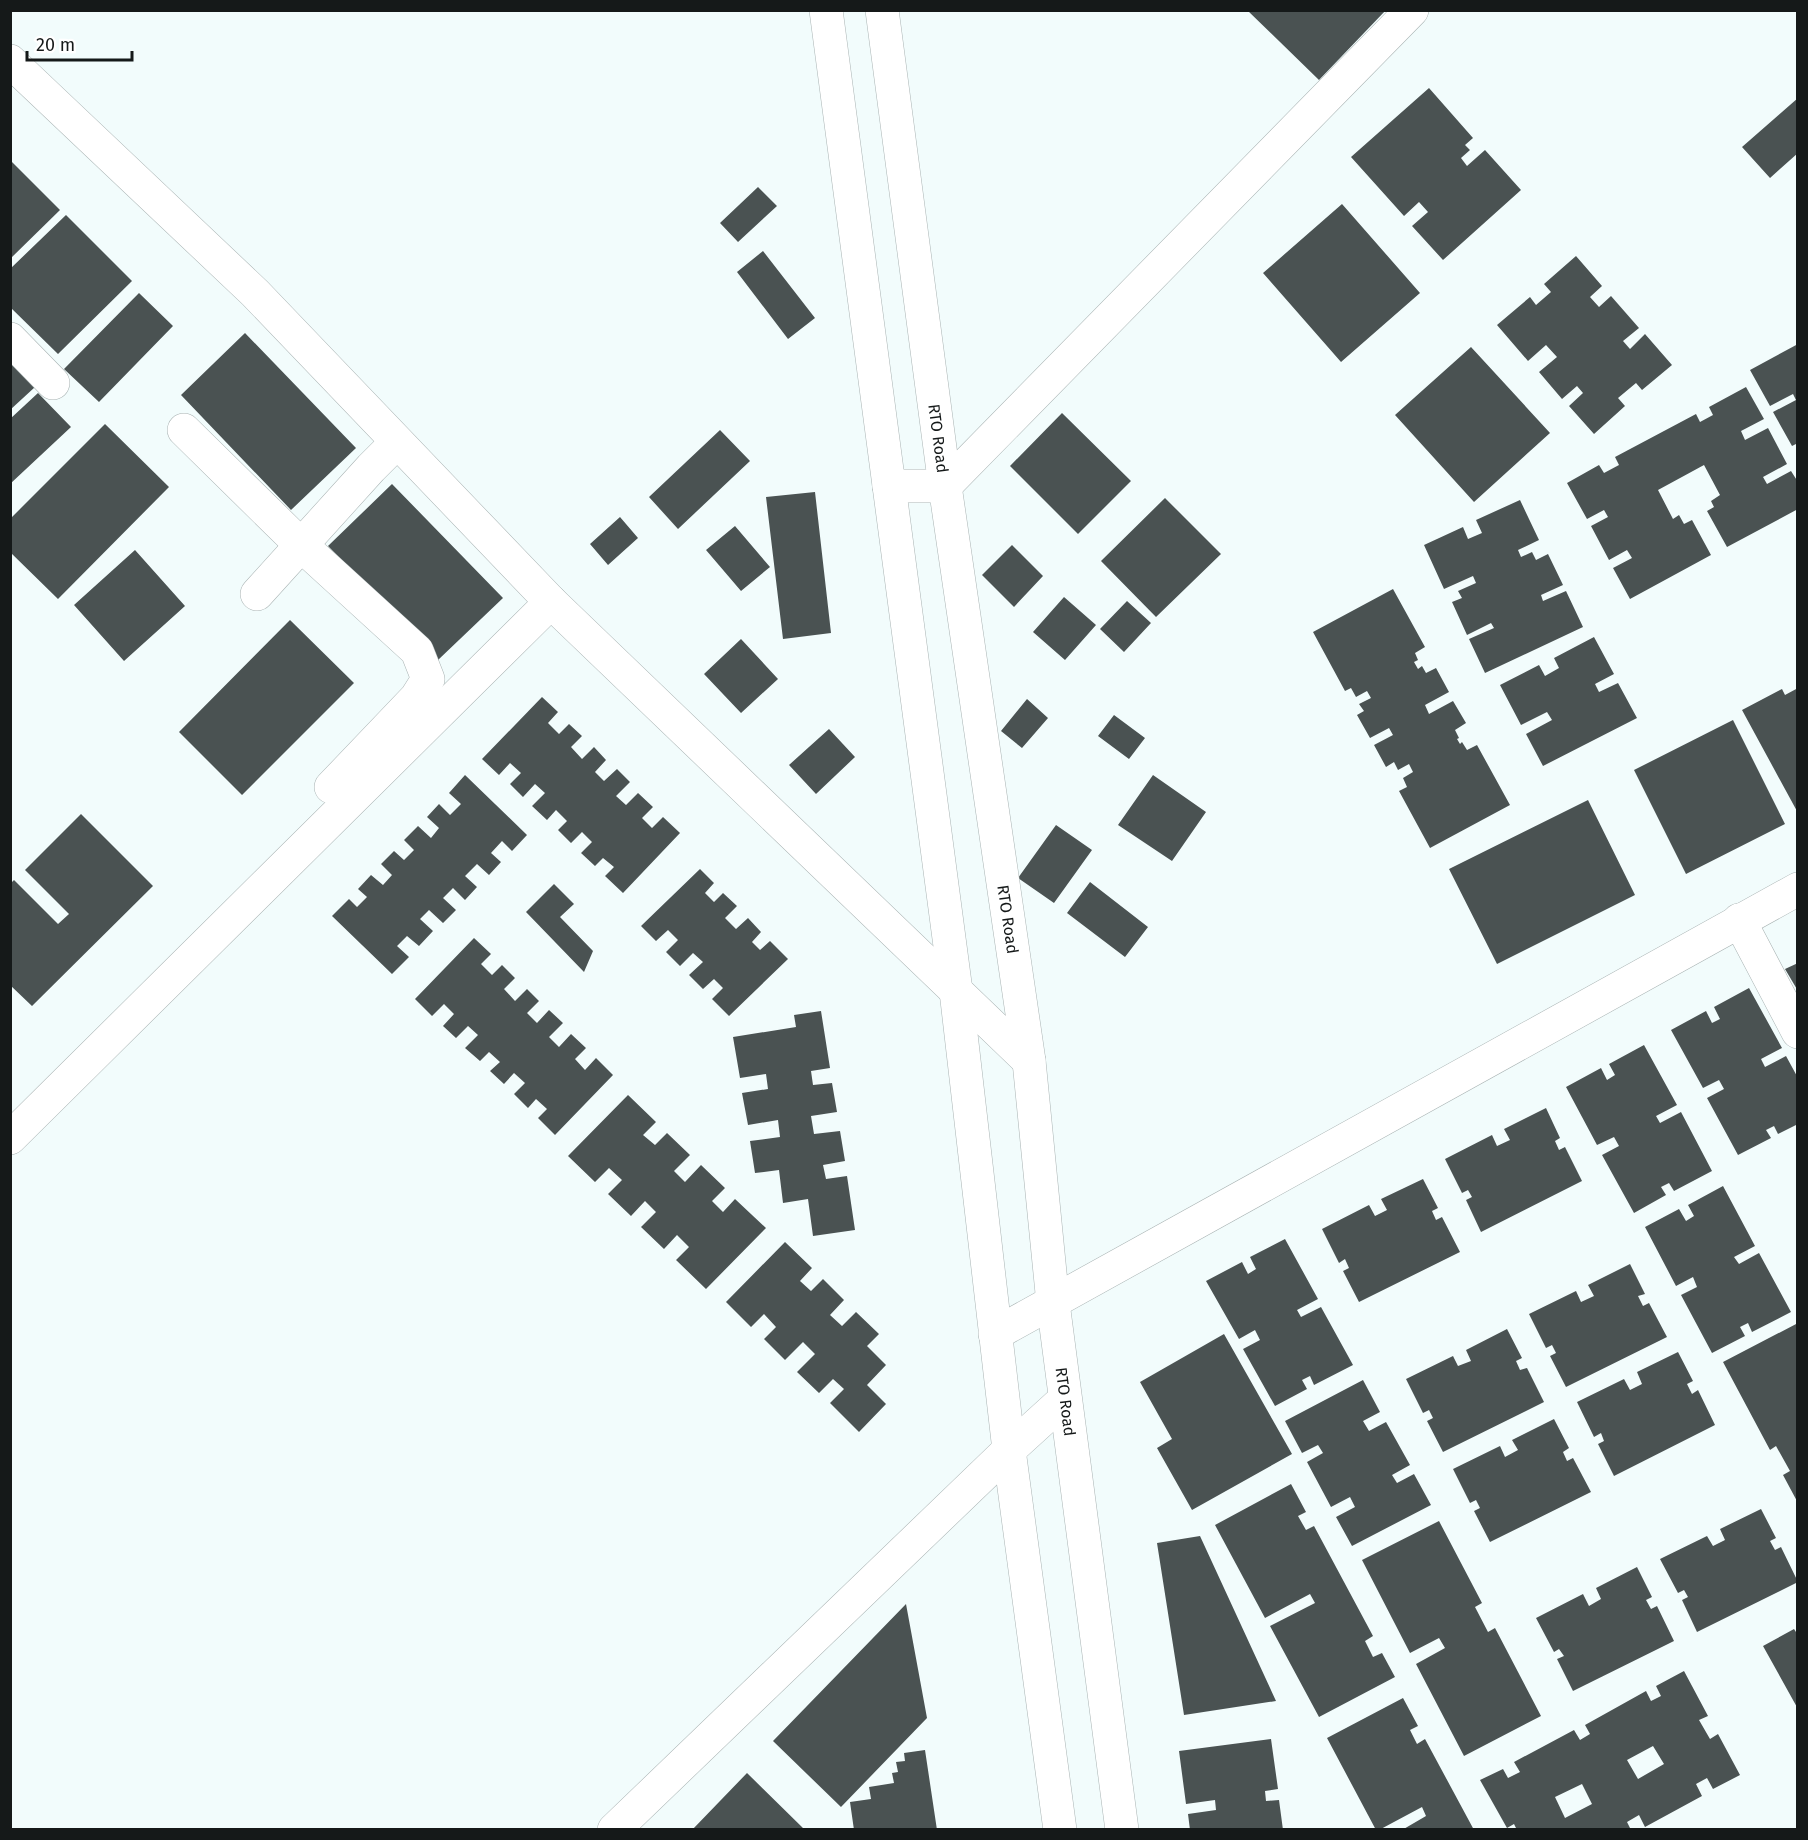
<svg xmlns="http://www.w3.org/2000/svg" width="1808" height="1840" font-family="'Fira Sans',sans-serif">
  <style>
    .building { fill: #4a5252; fill-rule: evenodd }
    .lines { fill: none; stroke-linecap: round; stroke-linejoin: round }
    .minor-casing { stroke: #a9b3b3; stroke-width: 34 }
    .minor { stroke: #fff; stroke-width: 33 }
    .labels { text-anchor: middle; dominant-baseline: central; stroke-width: 6; stroke-linejoin: round; paint-order: stroke }
    .street-label { font-size: 16px; fill: #151919; stroke: #fff }
  </style>
  <rect width="100%" height="100%" fill="#f2fcfc"/>
  <path class="building" d="M1247,10H1386L1319,80Z
    M1429,88L1473,138L1465,145L1470,150L1461,158L1467,166L1485,150L1521,190L1443,260L1412,226L1428,212L1419,202L1404,216L1351,157Z
    M1798,98V153L1770,178L1742,147Z
    M10,160L60,210L10,259Z
    M758,187L777,206L738,242L720,223Z
    M1342,204L1420,293L1341,362L1263,273Z
    M66,215L132,281L58,354L10,307V269Z
    M763,251L815,318L788,339L737,272Z
    M1576,256L1602,286L1590,297L1599,307L1611,296L1639,328L1623,341L1630,349L1645,334L1672,365L1642,390L1636,383L1618,398L1625,406L1594,434L1569,406L1583,393L1577,386L1562,399L1539,372L1557,357L1546,345L1528,361L1497,325L1530,297L1536,305L1551,292L1544,284Z
    M139,293L173,326L99,402L64,369Z
    M245,333L356,448L291,510L181,395Z
    M1798,344V443L1792,446L1773,412L1796,400L1793,394L1770,406L1750,370Z
    M1471,347L1550,433L1474,502L1395,415Z
    M10,361L35,387L10,410Z
    M1746,387L1764,419L1741,431L1745,440L1768,428L1787,464L1763,477L1767,484L1791,471L1798,482V509L1727,547L1707,511L1714,507L1711,501L1720,495L1704,465L1658,490L1673,519L1679,515L1684,524L1692,520L1711,555L1630,599L1613,568L1632,558L1627,550L1609,560L1591,526L1608,517L1604,510L1587,519L1567,483L1599,465L1604,473L1619,465L1615,457L1696,414L1700,422L1713,415L1709,407Z
    M38,393L71,427L10,484V419Z
    M1062,413L1131,481L1078,534L1010,466Z
    M105,424L169,487L58,599L10,552V519Z
    M720,430L750,461L678,529L649,497Z
    M392,484L503,598L438,660L328,546Z
    M815,492L831,633L783,639L766,497Z
    M1165,498L1221,554L1156,617L1101,561Z
    M1520,500L1539,540L1518,550L1521,557L1532,552L1536,560L1548,554L1563,585L1541,595L1543,601L1566,591L1583,627L1485,673L1469,639L1494,628L1491,623L1467,635L1452,602L1462,598L1458,591L1476,583L1473,576L1444,589L1424,545L1463,527L1468,539L1482,533L1476,520Z
    M620,517L638,538L608,565L590,544Z
    M735,526L770,567L741,591L706,550Z
    M1012,545L1043,576L1014,607L982,575Z
    M135,550L185,606L124,661L74,605Z
    M1393,589L1425,647L1415,653L1418,660L1414,662L1418,669L1422,666L1426,673L1436,668L1449,692L1425,705L1429,714L1453,701L1466,723L1455,730L1459,738L1457,739L1460,744L1462,742L1467,750L1477,745L1510,805L1430,848L1399,791L1407,787L1403,778L1413,772L1409,764L1398,770L1394,762L1386,767L1374,745L1393,735L1389,728L1370,738L1357,715L1364,711L1359,704L1371,698L1367,691L1356,697L1351,688L1345,691L1313,632Z
    M1064,597L1096,625L1065,660L1033,632Z
    M1127,601L1151,623L1124,652L1100,629Z
    M290,620L354,683L242,795L179,732Z
    M1594,637L1614,674L1595,684L1599,692L1618,683L1637,718L1543,766L1526,734L1552,720L1547,712L1521,725L1500,685L1539,665L1545,676L1559,668L1554,658Z
    M741,639L778,679L741,713L704,674Z
    M1798,688V813L1742,710L1782,689L1785,695Z
    M542,697L558,712L548,723L559,734L569,724L582,736L571,747L582,759L594,747L606,760L595,772L604,781L617,769L630,782L616,796L626,805L638,793L653,807L642,818L652,828L663,817L680,833L623,893L605,876L614,867L603,858L595,866L581,853L592,842L582,832L571,843L558,830L567,821L556,810L547,820L532,806L545,793L535,784L523,797L510,784L521,773L510,763L499,775L482,759Z
    M1027,699L1048,718L1022,748L1001,731Z
    M1114,715L1145,738L1129,759L1098,736Z
    M1733,720L1785,824L1686,874L1634,770Z
    M829,729L855,757L816,794L789,765Z
    M465,775L527,835L512,851L502,841L491,853L501,862L489,875L477,864L465,876L477,887L465,900L453,888L443,898L456,910L443,923L429,910L420,919L433,931L419,946L407,936L397,946L409,957L392,974L332,916L349,899L357,907L367,897L358,889L371,875L383,885L392,875L381,864L394,851L404,860L414,850L404,840L418,826L431,838L439,828L427,817L439,804L450,815L461,804L449,793Z
    M1153,775L1206,812L1172,861L1118,825Z
    M1588,800L1635,895L1497,964L1449,869Z
    M81,814L153,886L32,1006L10,985V884L14,880L58,924L69,914L25,870Z
    M1056,825L1092,850L1054,903L1018,878Z
    M700,869L714,883L705,893L714,902L723,893L737,906L725,918L736,929L748,918L761,932L752,942L760,950L770,941L788,959L729,1016L712,999L723,988L714,979L703,989L689,975L703,962L693,953L680,966L666,952L678,940L668,930L656,941L641,926Z
    M1090,882L1148,927L1125,957L1067,913Z
    M554,884L574,904L560,917L593,951L584,972L526,912Z
    M474,938L491,954L481,964L492,975L502,965L515,978L504,989L515,1001L527,989L539,1001L527,1013L537,1023L549,1010L563,1023L549,1037L559,1047L571,1034L586,1048L575,1059L585,1070L596,1058L613,1075L555,1135L538,1118L547,1109L536,1099L528,1108L514,1094L525,1083L514,1073L504,1084L490,1071L500,1062L489,1052L480,1061L465,1048L478,1035L468,1026L456,1038L443,1026L454,1014L444,1004L432,1016L415,999Z
    M1798,963V991L1785,969Z
    M1749,988L1782,1048L1761,1059L1765,1067L1786,1056L1798,1078V1124L1778,1134L1774,1126L1766,1130L1771,1138L1738,1155L1707,1098L1724,1089L1719,1080L1703,1088L1671,1030L1706,1011L1712,1023L1720,1019L1714,1007Z
    M821,1011L830,1068L811,1071L813,1085L832,1083L837,1112L811,1116L814,1134L840,1131L845,1161L823,1165L826,1179L847,1176L855,1230L813,1236L808,1199L783,1203L779,1170L755,1173L750,1141L780,1137L778,1120L748,1125L742,1093L768,1089L766,1074L740,1078L733,1037L796,1027L794,1015Z
    M1644,1045L1677,1105L1656,1116L1660,1123L1681,1112L1712,1171L1674,1191L1669,1183L1661,1187L1666,1195L1634,1213L1602,1155L1619,1146L1614,1137L1597,1145L1566,1087L1601,1068L1607,1080L1615,1075L1609,1064Z
    M628,1095L656,1122L643,1135L655,1145L667,1133L690,1155L674,1171L685,1182L701,1165L725,1188L712,1201L723,1212L735,1199L766,1228L706,1289L676,1260L689,1247L677,1235L664,1249L641,1227L656,1212L645,1201L631,1216L608,1194L622,1180L609,1168L595,1182L568,1156Z
    M1546,1108L1560,1138L1555,1141L1559,1150L1565,1147L1582,1181L1481,1232L1466,1200L1472,1197L1468,1190L1462,1193L1445,1159L1492,1135L1497,1146L1510,1140L1504,1129Z
    M1423,1179L1438,1208L1432,1211L1436,1220L1442,1217L1460,1252L1359,1302L1343,1271L1349,1268L1345,1259L1339,1263L1322,1229L1369,1205L1375,1216L1387,1210L1381,1199Z
    M1723,1186L1755,1246L1734,1257L1739,1264L1759,1253L1791,1312L1752,1332L1748,1323L1740,1327L1745,1336L1712,1353L1681,1295L1697,1287L1693,1277L1676,1286L1645,1227L1679,1209L1686,1221L1694,1216L1688,1205Z
    M1285,1239L1318,1299L1297,1310L1301,1317L1321,1307L1353,1365L1314,1385L1310,1376L1302,1380L1307,1389L1275,1406L1243,1349L1260,1340L1255,1330L1239,1339L1206,1281L1242,1262L1248,1274L1256,1269L1250,1257Z
    M785,1242L812,1268L800,1281L811,1291L823,1279L844,1300L830,1315L842,1326L856,1312L879,1334L867,1346L886,1365L867,1385L886,1404L859,1432L830,1403L844,1389L833,1379L819,1393L797,1372L815,1354L803,1342L785,1360L764,1339L776,1327L764,1314L751,1327L726,1302Z
    M1630,1264L1645,1294L1638,1296L1643,1306L1649,1303L1667,1337L1566,1387L1550,1356L1556,1353L1552,1345L1546,1348L1529,1314L1576,1291L1581,1302L1594,1296L1588,1285Z
    M1798,1323V1503L1783,1475L1790,1471L1776,1446L1770,1450L1723,1362Z
    M1507,1329L1522,1358L1516,1361L1520,1370L1527,1368L1544,1402L1443,1452L1427,1421L1433,1418L1429,1410L1423,1413L1406,1379L1453,1356L1458,1366L1471,1361L1466,1350Z
    M1224,1334L1292,1454L1192,1510L1157,1448L1172,1439L1140,1382Z
    M1678,1352L1693,1381L1687,1384L1692,1394L1698,1390L1715,1425L1614,1476L1598,1444L1604,1441L1601,1433L1594,1437L1577,1402L1624,1379L1630,1390L1642,1384L1637,1372Z
    M1363,1380L1380,1412L1363,1421L1369,1431L1386,1422L1410,1465L1392,1475L1397,1483L1414,1474L1431,1505L1352,1546L1336,1517L1355,1507L1350,1497L1331,1507L1307,1462L1323,1453L1318,1445L1302,1453L1285,1421Z
    M1554,1419L1569,1448L1563,1452L1567,1461L1573,1458L1591,1492L1490,1542L1474,1511L1480,1508L1476,1500L1470,1503L1453,1469L1500,1446L1505,1457L1518,1450L1512,1440Z
    M1291,1484L1306,1512L1298,1516L1306,1530L1314,1526L1373,1636L1365,1641L1373,1657L1382,1653L1395,1677L1319,1717L1270,1626L1315,1603L1310,1594L1265,1618L1215,1525Z
    M1761,1509L1776,1538L1770,1541L1775,1550L1781,1547L1798,1582L1697,1632L1682,1600L1688,1597L1684,1590L1678,1593L1660,1559L1707,1536L1713,1546L1725,1540L1720,1529Z
    M1439,1521L1482,1603L1475,1607L1488,1632L1495,1628L1541,1716L1464,1756L1416,1664L1445,1648L1439,1638L1410,1653L1362,1560Z
    M1200,1536L1276,1701L1184,1715L1157,1543Z
    M1637,1567L1652,1597L1646,1600L1651,1609L1657,1606L1674,1641L1573,1691L1557,1659L1564,1656L1559,1649L1554,1652L1536,1618L1583,1594L1589,1606L1601,1599L1596,1588Z
    M906,1604L927,1718L841,1807L773,1741Z
    M1794,1629L1798,1635V1709L1763,1646Z
    M1684,1671L1708,1716L1699,1720L1710,1739L1718,1734L1740,1775L1713,1789L1707,1778L1696,1784L1702,1796L1645,1827L1639,1815L1627,1822L1631,1830H1517L1514,1824L1507,1828L1480,1780L1503,1769L1508,1778L1520,1772L1514,1762L1574,1730L1580,1740L1590,1734L1585,1725L1646,1691L1651,1701L1661,1696L1656,1686ZM1653,1746L1664,1764L1638,1779L1627,1760ZM1582,1784L1592,1804L1565,1818L1555,1797Z
    M1403,1698L1418,1726L1410,1730L1417,1744L1425,1739L1474,1830H1402L1426,1816L1422,1807L1379,1830H1376L1327,1738Z
    M1271,1739L1278,1789L1265,1791L1266,1801L1279,1800L1283,1830H1190L1188,1814L1216,1810L1215,1800L1186,1804L1179,1751Z
    M925,1750L937,1830H854L850,1802L871,1799L869,1787L894,1783L892,1773L898,1772L896,1762L905,1761L904,1753Z
    M747,1773L805,1830H692Z"/>
  <g class="lines">
    <g class="minor-casing">
      <g id="minor">
        <path d="M826,10L956,991L1009,1450L1060,1830"/>
        <path id="s1" d="M882,10L945,486L1029,1061L1053,1303L1122,1830"/>
        <path d="M10,61L255,293L551,602L1029,1061"/>
        <path d="M10,339L53,383"/>
        <path d="M184,430L301,545L417,651L428,679L416,698L331,787"/>
        <path d="M889,486H945L1412,10"/>
        <path d="M257,594L371,468L397,442"/>
        <path d="M1739,920L1798,1032"/>
        <path d="M10,1138L551,602"/>
        <path d="M995,1334L1798,889"/>
        <path d="M614,1830L1009,1450L1065,1399"/>
      </g>
    </g>
    <use href="#minor" class="minor"/>
  </g>
  <g class="labels">
    <g class="street-label">
      <text stroke="none"><textPath href="#s1" startOffset="432">RTO Road</textPath></text>
      <text stroke="none"><textPath href="#s1" startOffset="918">RTO Road</textPath></text>
      <text stroke="none"><textPath href="#s1" startOffset="1404">RTO Road</textPath></text>
    </g>
  </g>
  <rect width="1808" height="1840" fill="none" stroke="#151919" stroke-width="24"/>
  <path d="M27 51v9h105v-9" fill="none" stroke="#151919" stroke-width="3"/>
  <text x="36" y="51" font-size="18" fill="#151919" stroke="#ffffff" stroke-width="4.5" paint-order="stroke">20 m</text>
</svg>
